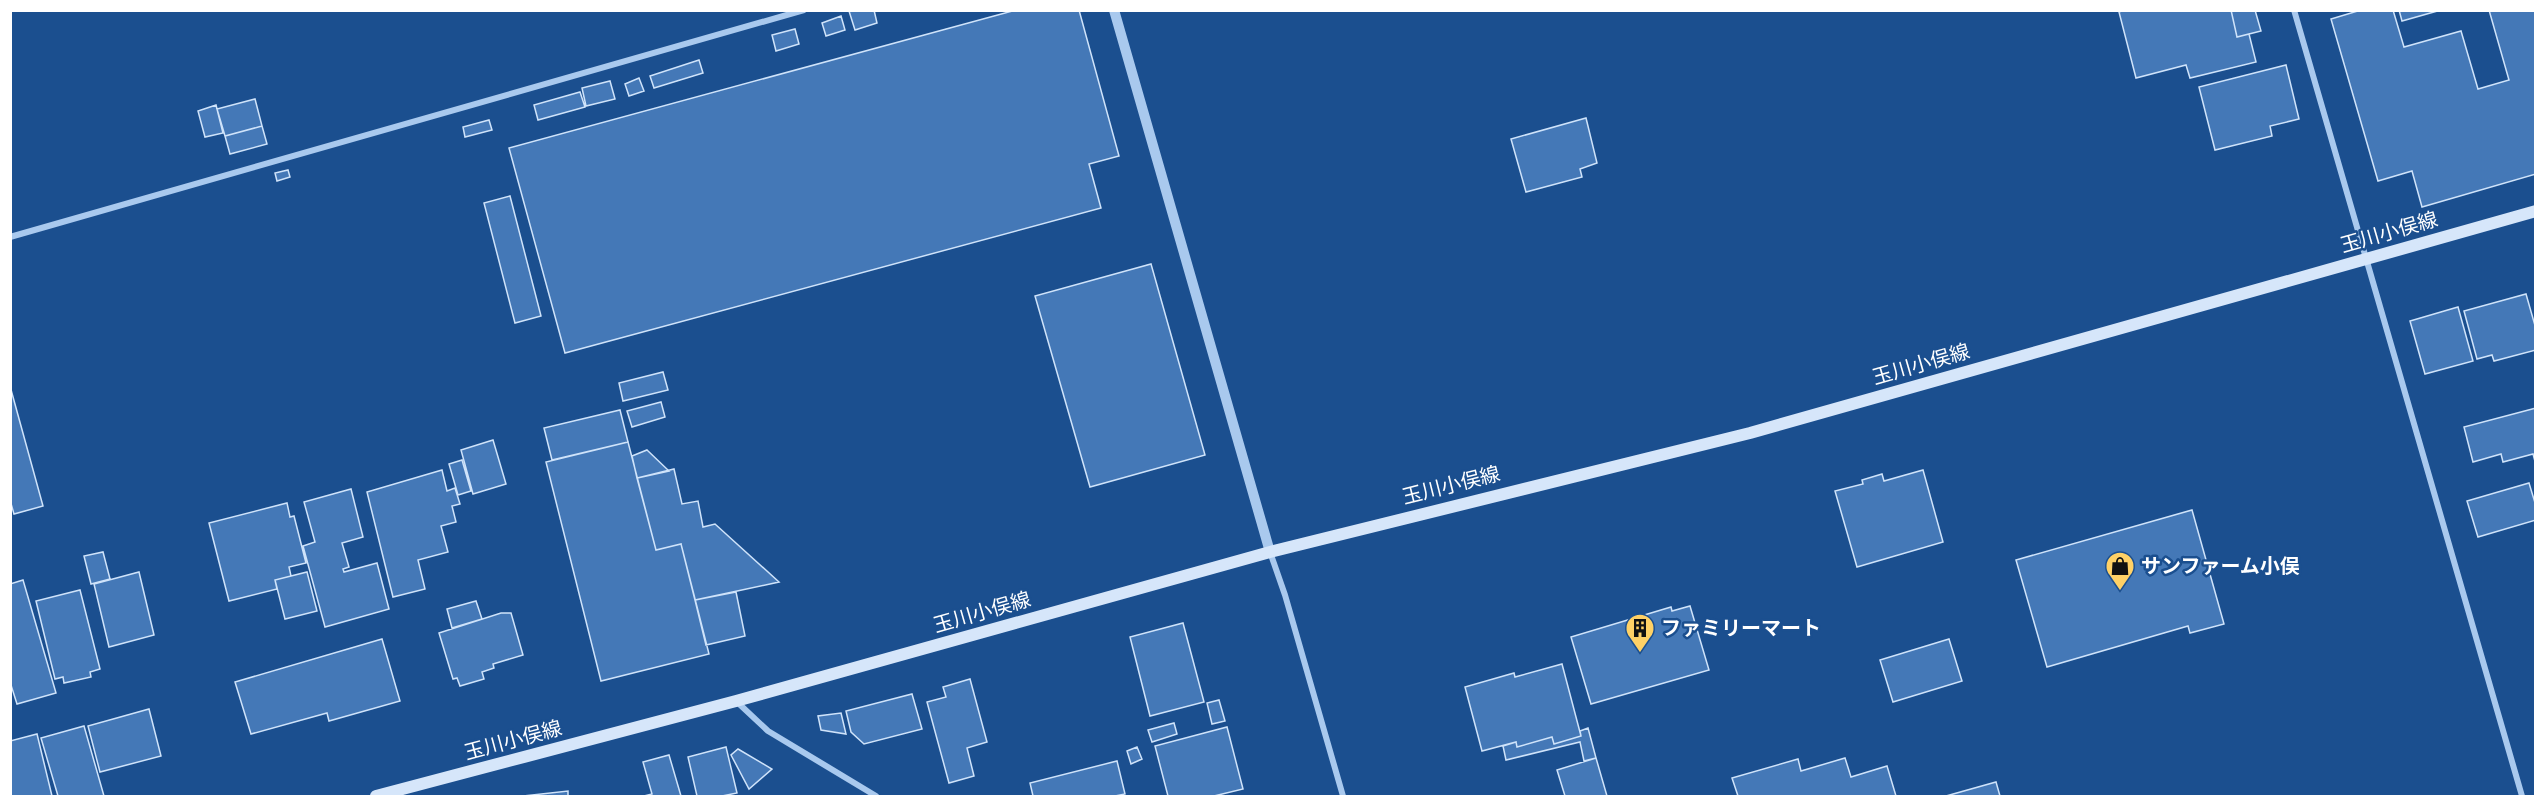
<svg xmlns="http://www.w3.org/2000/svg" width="2546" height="807" font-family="'Space Grotesk','Noto Sans JP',sans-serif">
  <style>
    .building { fill: #4478b7; stroke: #cfe3fa; stroke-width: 1.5 }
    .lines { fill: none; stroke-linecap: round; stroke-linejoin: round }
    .minor { stroke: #a9c9ee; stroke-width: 6 }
    .tertiary { stroke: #a9c9ee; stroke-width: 10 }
    .secondary { stroke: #d6e6fa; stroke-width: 12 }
    .labels { text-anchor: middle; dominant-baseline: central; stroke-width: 5; stroke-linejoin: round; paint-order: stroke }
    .street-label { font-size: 20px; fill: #fff; stroke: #1b4f8f }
    .poi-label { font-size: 20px; font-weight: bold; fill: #fff; stroke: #1b4f8f; text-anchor: start }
  </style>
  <rect width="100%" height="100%" fill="#1b4f8f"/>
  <path class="building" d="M874,10L877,23L855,30L849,11Z
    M1016,10H1079L1119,156L1089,164L1101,208L565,353L509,148Z
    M2124,10H2231L2237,37L2249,34L2256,62L2190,78L2186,65L2136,78L2119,12Z
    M2231,10H2255L2261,31L2237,37Z
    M2361,10H2393L2404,47L2461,31L2478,89L2509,80L2489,10H2536V174L2422,207L2412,171L2378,181L2331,19Z
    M2399,10H2441L2402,21Z
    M841,16L845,30L826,36L822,23Z
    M795,29L799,44L776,51L772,35Z
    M699,60L703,73L654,88L650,76Z
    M2286,65L2299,119L2270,126L2272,136L2215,150L2199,87Z
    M639,78L644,91L629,96L625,84Z
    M610,81L615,99L586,106L582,88Z
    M580,92L585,107L538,120L534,105Z
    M255,99L262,126L225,136L217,109Z
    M216,105L223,133L205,137L198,111Z
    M1586,118L1597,163L1580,169L1582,177L1526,192L1511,139Z
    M489,120L492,130L465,137L463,127Z
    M262,126L267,144L230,154L225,136Z
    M288,170L290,177L277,181L275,173Z
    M510,196L541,316L515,323L484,203Z
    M1151,264L1205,455L1090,487L1035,296Z
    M2526,294L2536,329V350L2494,361L2492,355L2477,359L2464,311Z
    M2458,307L2473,361L2425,374L2410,321Z
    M663,372L668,390L623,401L619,383Z
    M10,386L43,506L14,514L10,500Z
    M661,402L665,417L632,427L627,411Z
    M2536,408V465L2533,454L2503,462L2501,454L2473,462L2464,427Z
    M620,410L628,442L552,460L544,428Z
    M493,440L506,484L473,494L461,450Z
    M628,442L656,550L681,544L709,654L601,681L546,462Z
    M647,450L669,471L637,478L632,456Z
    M462,460L471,491L458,495L449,464Z
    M674,469L682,504L698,501L703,527L715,524L779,582L695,600L681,544L656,550L637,478Z
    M442,470L447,491L455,488L460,504L452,506L456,522L441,526L448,552L418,560L425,589L393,597L367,492Z
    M1923,470L1943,542L1857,567L1835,491L1863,484L1862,480L1882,474L1884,481Z
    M2529,483L2536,506V520L2478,537L2467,501Z
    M351,489L363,537L342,543L349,567L343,569L344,572L377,563L389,609L325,627L303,546L315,542L304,502Z
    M287,503L290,517L294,516L306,563L289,567L291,576L275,580L277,589L229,601L209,523Z
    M2192,510L2224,624L2190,633L2188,626L2047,667L2016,560Z
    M103,552L110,579L91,584L84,556Z
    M139,572L154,635L109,647L94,584Z
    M307,572L317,611L285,619L275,580Z
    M23,580L56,693L17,704L10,682V584Z
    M80,590L100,669L90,672L91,677L64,683L63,677L55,679L36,601Z
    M736,592L745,636L706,645L695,600Z
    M476,601L482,619L452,628L447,609Z
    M1690,606L1709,670L1591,704L1571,637L1671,607L1672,611Z
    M501,613H511L523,655L493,664L494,668L482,672L484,679L460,686L457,678L453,679L439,633Z
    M1183,623L1204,702L1150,716L1130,637Z
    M382,639L400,701L329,721L327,713L251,734L235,682Z
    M1949,639L1962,681L1893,702L1880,660Z
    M1562,664L1581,736L1554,744L1552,737L1517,747L1516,742L1482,751L1465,687L1514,673L1515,677Z
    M970,679L987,742L967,748L974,776L949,783L927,702L946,697L943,687Z
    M912,694L922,729L864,744L851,732L846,711Z
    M1219,700L1225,721L1212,724L1207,703Z
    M149,709L161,756L100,772L88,726Z
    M841,713L846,734L821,730L818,716Z
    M1174,723L1177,734L1152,742L1148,730Z
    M84,726L104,796H58L41,738Z
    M1227,727L1243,789L1214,796H1168L1155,746Z
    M1588,728L1596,758L1584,761L1580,742L1506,760L1503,746L1516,742L1517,747L1552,737L1554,744L1581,736L1580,731Z
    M37,734L52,796H10V741Z
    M726,747L737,793L722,796H697L688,757Z
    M1137,747L1142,759L1131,764L1127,751Z
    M738,749L772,769L749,789L731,755Z
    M669,755L681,796H644L652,794L643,762Z
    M1596,758L1607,796H1565L1557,770Z
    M1845,758L1851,777L1887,766L1896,796H1738L1732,778L1798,759L1801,771Z
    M1117,761L1125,794L1115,796H1033L1030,783Z
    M1996,782L2000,796H1946Z
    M568,791V796H523Z"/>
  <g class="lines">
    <path class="minor" d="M2294,10L2522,796
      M10,237L804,10
      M1270,552L1285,595L1343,796
      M736,701L768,731L876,796"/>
    <path class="tertiary" d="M1114,10L1270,552"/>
    <path class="secondary" d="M376,796L736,701L1270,552L1750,433L2536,211"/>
  </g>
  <defs>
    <g id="shop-pin" transform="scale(1.5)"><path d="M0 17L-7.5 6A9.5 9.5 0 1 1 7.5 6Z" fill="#ffd166" stroke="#1b4f8f"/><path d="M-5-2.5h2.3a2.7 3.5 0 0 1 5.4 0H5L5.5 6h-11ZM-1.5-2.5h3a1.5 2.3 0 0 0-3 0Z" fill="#111"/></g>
    <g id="building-pin" transform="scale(1.5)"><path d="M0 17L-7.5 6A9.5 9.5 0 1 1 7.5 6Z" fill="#ffd166" stroke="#1b4f8f"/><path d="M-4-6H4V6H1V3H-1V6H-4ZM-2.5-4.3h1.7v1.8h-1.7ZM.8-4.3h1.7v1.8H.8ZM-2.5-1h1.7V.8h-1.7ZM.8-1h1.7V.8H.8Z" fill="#111"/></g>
  </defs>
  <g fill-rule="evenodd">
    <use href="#shop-pin" x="2120" y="566"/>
    <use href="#building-pin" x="1640" y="628"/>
  </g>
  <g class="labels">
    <g class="street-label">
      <text transform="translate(2389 232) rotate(-16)">玉川小俣線</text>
      <text transform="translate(1921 364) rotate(-16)">玉川小俣線</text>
      <text transform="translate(1451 485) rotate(-14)">玉川小俣線</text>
      <text transform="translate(982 612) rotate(-16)">玉川小俣線</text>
      <text transform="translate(513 740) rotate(-15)">玉川小俣線</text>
    </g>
    <g class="poi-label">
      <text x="2141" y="566">サンファーム小俣</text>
      <text x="1661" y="628">ファミリーマート</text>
    </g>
  </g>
  <rect width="2546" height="807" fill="none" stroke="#ffffff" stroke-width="24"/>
</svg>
